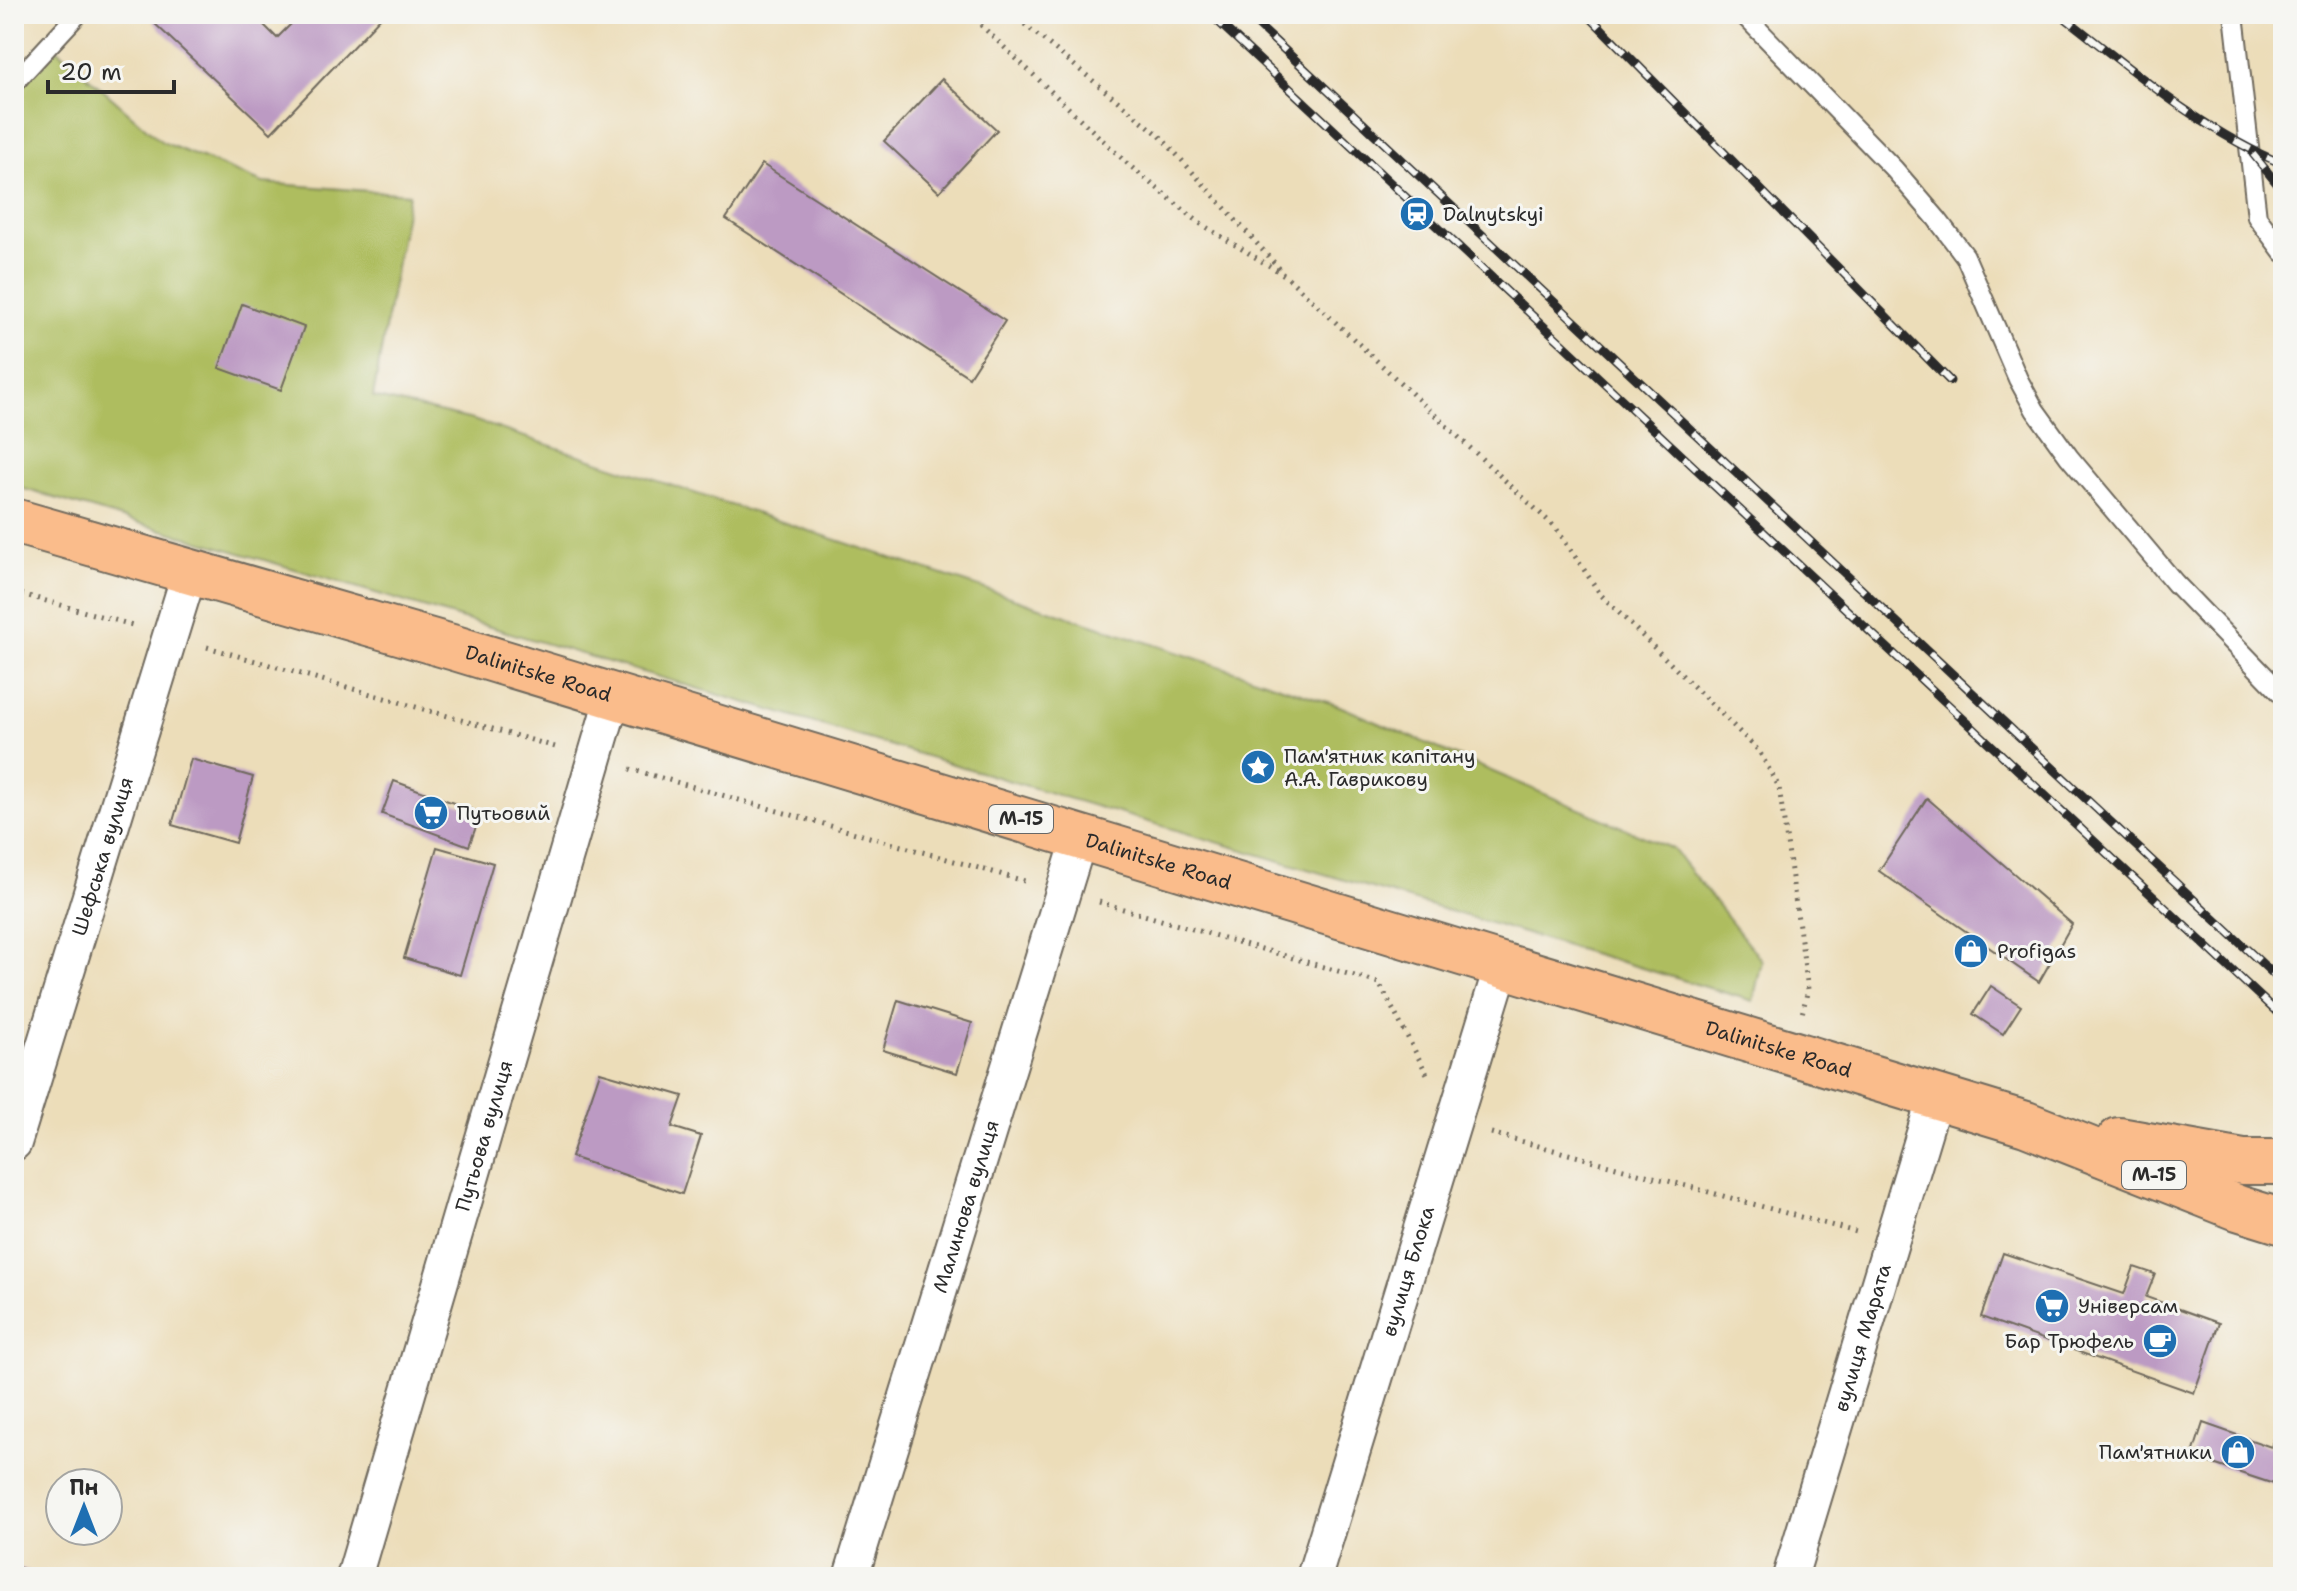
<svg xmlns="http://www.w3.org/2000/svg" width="2297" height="1591" font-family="'Shantell Sans',sans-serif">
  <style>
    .green { fill: #aebd5f; stroke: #6c7445; stroke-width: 2 }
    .building { fill: #bc9ac3 }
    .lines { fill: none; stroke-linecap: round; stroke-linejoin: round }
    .service-casing { stroke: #6f695d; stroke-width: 22 }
    .minor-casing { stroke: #6f695d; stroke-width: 38 }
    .primary-casing { stroke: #6f695d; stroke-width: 48 }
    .path { stroke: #6f695d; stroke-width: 5; stroke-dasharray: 2 6; stroke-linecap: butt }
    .service { stroke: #fff; stroke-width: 18 }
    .minor { stroke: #fff; stroke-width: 34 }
    .primary { stroke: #fabc8b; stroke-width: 44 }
    .rail-casing { stroke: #2b2b2b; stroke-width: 9 }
    .rail { stroke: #f6f6f2; stroke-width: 6; stroke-dasharray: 18; stroke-linecap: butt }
    .labels { text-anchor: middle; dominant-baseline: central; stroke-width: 6; stroke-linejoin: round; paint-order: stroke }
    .shield { fill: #f6f6f2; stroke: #686867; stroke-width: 2 }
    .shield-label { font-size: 18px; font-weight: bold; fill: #2b2b2b }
    .poi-label { font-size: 20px; fill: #2b2b2b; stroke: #f6f6f2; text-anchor: start }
    .street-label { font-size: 20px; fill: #2b2b2b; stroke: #f6f6f2 }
  </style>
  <rect width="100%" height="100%" fill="#f6f6f2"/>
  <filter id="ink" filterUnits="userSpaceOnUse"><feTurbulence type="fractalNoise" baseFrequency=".0125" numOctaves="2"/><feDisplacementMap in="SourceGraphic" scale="16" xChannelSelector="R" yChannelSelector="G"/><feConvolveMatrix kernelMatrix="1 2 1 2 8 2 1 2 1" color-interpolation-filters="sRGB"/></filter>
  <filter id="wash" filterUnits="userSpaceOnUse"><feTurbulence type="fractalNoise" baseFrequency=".006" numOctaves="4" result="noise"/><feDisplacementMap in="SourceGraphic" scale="32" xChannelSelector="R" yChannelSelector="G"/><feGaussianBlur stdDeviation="1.8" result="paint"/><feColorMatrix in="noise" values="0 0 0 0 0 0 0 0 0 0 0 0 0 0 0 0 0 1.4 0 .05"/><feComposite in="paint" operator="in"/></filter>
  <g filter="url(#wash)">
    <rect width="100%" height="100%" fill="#ecddb9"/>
    <path class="green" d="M54,47L162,142L263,183L409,194L373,397L473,420L1337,705L1673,849L1762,961L1753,1001L14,486V90Z"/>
    <g id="blocks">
      <path class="building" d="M161,14H253L277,38L301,14H384L271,133L153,22Z
        M942,79L997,130L939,192L884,141Z
        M762,164L1005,321L969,377L726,219Z
        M242,304L304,327L281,390L219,368Z
        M191,759L253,777L235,843L172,825Z
        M394,781L481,813L469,846L382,814Z
        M1927,798L2072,924L2039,982L1879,871Z
        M437,847L493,863L460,975L404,958Z
        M1991,986L2021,1006L2003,1034L1973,1014Z
        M898,1000L972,1023L957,1073L883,1050Z
        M600,1072L683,1096L672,1127L701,1136L682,1194L571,1157Z
        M2003,1253L2124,1294L2134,1267L2155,1274L2146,1297L2219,1323L2194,1393L1981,1317Z
        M2203,1423L2271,1447L2276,1433L2283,1435V1487L2192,1457Z
        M14,1566L45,1576V1577H14Z"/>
    </g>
  </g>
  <g filter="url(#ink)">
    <use href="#blocks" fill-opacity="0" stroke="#6f695d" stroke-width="2"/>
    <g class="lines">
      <g class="service-casing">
        <path id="service" d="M1743,14L1894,169L1937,219L1965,256L2018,379L2035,410L2069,457L2175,583L2283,695
          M2234,14L2257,217L2283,252
          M14,83L78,14"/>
      </g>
      <g class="minor-casing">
        <g id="minor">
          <path id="s1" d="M14,1143L190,571"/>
          <path id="s2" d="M354,1577L613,696"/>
          <path id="s3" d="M851,1577L1080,837"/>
          <path id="s4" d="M1314,1577L1502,965"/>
          <path id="s5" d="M1790,1577L1935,1097"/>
        </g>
      </g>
      <g class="primary-casing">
        <g id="primary">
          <path id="s6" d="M14,521L455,648L2026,1124L2238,1208L2283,1222"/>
          <path d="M2119,1140L2243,1162H2283"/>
        </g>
      </g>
      <path class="path" d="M969,14L1130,166L1201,224L1286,276L1556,528L1601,595L1759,751L1779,787L1808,989L1802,1014
        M1012,14L1159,135L1280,269
        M14,592L136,626
        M207,647L559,748
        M630,769L1028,882
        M1099,902L1379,983L1427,1074
        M1491,1133L1856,1232"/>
      <use href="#service" class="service"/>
      <use href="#minor" class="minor"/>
      <use href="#primary" class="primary"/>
      <g class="rail-casing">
        <path id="rail" d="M1210,14L2283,1018
          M1246,14L2283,983
          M1587,14L1950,381
          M2060,14C2130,68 2201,131 2283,164
          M2253,154L2283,191"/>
      </g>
      <use href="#rail" class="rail"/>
    </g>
  </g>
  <defs>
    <g id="station-disc" transform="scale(1.8)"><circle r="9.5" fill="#1f6fb2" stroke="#f6f6f2"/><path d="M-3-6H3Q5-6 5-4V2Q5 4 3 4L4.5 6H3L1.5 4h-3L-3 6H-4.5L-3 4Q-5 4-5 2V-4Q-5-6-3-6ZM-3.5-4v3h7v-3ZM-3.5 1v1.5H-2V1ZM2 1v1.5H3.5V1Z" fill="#fff"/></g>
    <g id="sight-disc" transform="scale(1.8)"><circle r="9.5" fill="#1f6fb2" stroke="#f6f6f2"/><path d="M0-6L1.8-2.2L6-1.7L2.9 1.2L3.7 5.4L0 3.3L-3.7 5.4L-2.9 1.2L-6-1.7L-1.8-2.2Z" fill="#fff"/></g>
    <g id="supermarket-disc" transform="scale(1.8)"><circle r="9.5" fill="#1f6fb2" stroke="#f6f6f2"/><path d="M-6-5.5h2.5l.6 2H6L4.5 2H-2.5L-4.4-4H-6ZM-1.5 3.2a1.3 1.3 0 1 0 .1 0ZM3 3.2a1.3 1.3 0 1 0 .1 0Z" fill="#fff"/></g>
    <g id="shop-disc" transform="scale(1.8)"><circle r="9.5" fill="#1f6fb2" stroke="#f6f6f2"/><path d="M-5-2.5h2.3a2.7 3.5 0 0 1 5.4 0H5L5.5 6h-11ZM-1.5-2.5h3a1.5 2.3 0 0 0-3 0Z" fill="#fff"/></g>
    <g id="cafe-disc" transform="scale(1.8)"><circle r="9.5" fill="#1f6fb2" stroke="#f6f6f2"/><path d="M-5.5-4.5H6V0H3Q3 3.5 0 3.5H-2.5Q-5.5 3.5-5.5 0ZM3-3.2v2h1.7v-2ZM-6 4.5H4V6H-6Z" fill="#fff"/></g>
  </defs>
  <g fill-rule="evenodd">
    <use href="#station-disc" x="1417" y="214"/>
    <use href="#sight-disc" x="1258" y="767"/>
    <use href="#supermarket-disc" x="431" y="813"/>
    <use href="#shop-disc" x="1971" y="951"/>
    <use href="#supermarket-disc" x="2052" y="1306"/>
    <use href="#cafe-disc" x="2160" y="1341"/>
    <use href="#shop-disc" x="2238" y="1452"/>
  </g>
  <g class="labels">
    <g class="shield">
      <rect x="989" y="805" width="64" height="28" rx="6"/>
      <rect x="2122" y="1161" width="64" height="28" rx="6"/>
    </g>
    <g class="shield-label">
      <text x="1021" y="819">М-15</text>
      <text x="2154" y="1175">М-15</text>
    </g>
    <g class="poi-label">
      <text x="1443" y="214">Dalnytskyi</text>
      <text x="1284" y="756">Пам'ятник капітану<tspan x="1284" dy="23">А.А. Гаврикову</tspan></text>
      <text x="457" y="813">Путьовий</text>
      <text x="1997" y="951">Profigas</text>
      <text x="2078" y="1306">Універсам</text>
      <text x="2134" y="1341" text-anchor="end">Бар Трюфель</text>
      <text x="2212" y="1452" text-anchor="end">Пам'ятники</text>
    </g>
    <g class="street-label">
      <text stroke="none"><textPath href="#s6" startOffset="546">Dalinitske Road</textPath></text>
      <text stroke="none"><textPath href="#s1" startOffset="300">Шефська вулиця</textPath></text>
      <text stroke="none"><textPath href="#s6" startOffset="1194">Dalinitske Road</textPath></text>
      <text stroke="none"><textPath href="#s6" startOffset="1842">Dalinitske Road</textPath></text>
      <text stroke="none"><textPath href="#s2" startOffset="460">Путьова вулиця</textPath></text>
      <text stroke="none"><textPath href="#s3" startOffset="388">Малинова вулиця</textPath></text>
      <text stroke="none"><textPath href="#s4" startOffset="320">вулиця Блока</textPath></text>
      <text stroke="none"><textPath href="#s5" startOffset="250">вулиця Марата</textPath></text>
    </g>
  </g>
  <rect width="2297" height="1591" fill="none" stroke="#f6f6f2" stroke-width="48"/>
  <g transform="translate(84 1507)"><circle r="38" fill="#f6f6f2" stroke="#a5a5a2" stroke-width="2"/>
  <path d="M0-6L14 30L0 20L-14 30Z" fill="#1f6fb2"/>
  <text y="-12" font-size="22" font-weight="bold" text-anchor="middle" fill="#2b2b2b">Пн</text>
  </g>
  <path d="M48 80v12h126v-12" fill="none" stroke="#2b2b2b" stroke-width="4"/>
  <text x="60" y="80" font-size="24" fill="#2b2b2b" stroke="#f6f6f2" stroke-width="6" paint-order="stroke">20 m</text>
</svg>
